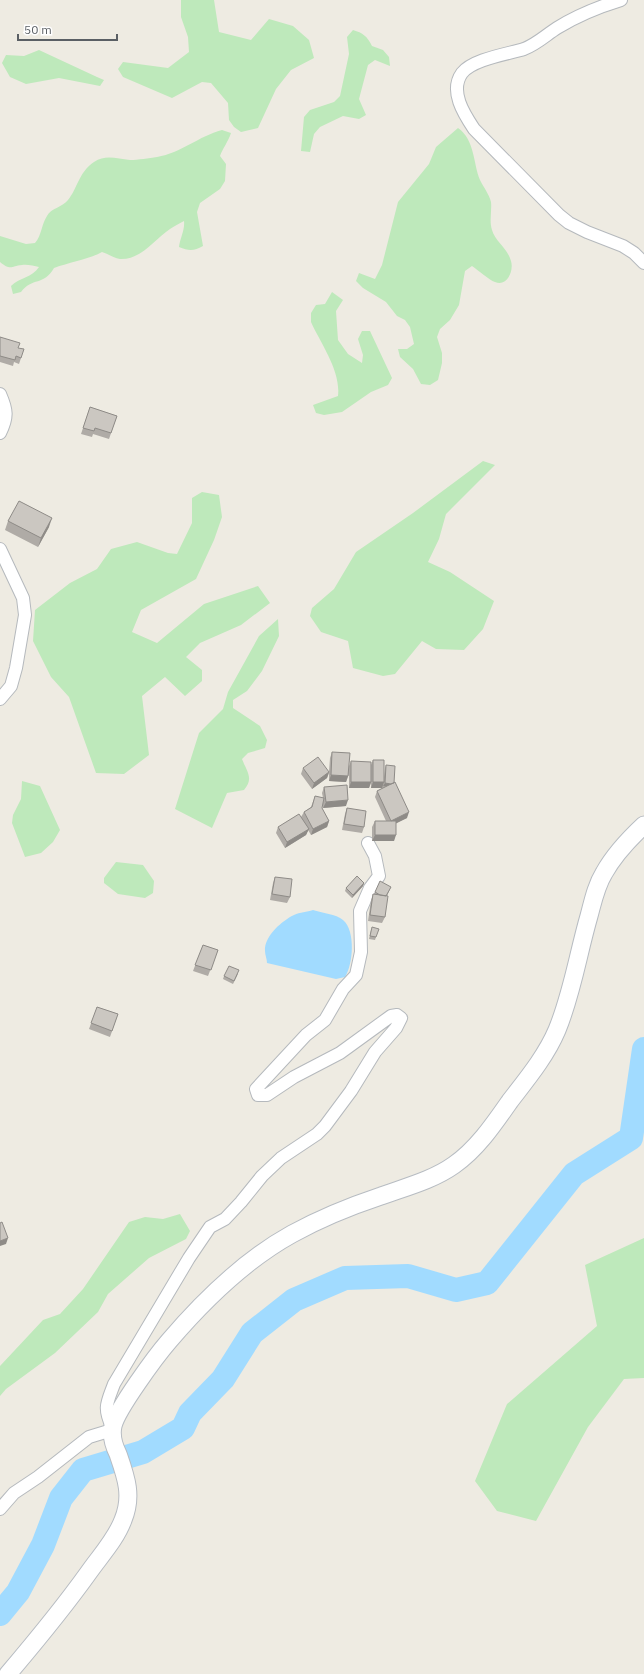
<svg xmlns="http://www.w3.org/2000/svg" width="644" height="1674" font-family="'IBM Plex Sans',sans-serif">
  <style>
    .green { fill: #bee9bb }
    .water { fill: #a1dbff }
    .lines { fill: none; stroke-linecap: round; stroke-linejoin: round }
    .river { stroke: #a1dbff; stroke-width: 24 }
    .street-casing { stroke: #b5b9bd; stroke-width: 14 }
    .secondary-casing { stroke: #b7bcc2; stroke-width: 19 }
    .street { stroke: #fff; stroke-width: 12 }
    .secondary { stroke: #fff; stroke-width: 17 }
    .wall { fill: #afaba6 }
    .shaded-wall { fill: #8e8b87 }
    .building { fill: #cbc7c1; stroke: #8e8b87 }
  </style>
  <rect width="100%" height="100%" fill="#eeebe2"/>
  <path class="green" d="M181,0H214L219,32L251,40L269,19L293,26L309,40L314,58L291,70L276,89L258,128L241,132L234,127L229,120L228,103L211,83L202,82L172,98L123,77L118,69L123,62L168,68L189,52L188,37L181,17Z
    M353,30C363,33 367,36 372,46L383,50L389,57L390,66L375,60L368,65L359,99L366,115L359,119L343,116L320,127L314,134L310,152L301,151L304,117L310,110L334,102L340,96L349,54L347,37Z
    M39,50L97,77L104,80L100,86L59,78L26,84L10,77L2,63L6,55L24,56Z
    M458,128C475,140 473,163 480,180C484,188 489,194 491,202C492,211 489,221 492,230C495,241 508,249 511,261C514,271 507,287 495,282C489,280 478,270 472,266L465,271L459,305L450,320L440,329L437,337L442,353V363L438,380L430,385L421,384L413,369L400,357L398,349H407L414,344L410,327L405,320L397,316L386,302L363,288L356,281L359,273L375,279L382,265L398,202L429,164L436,147Z
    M222,130L231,133C228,142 223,148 220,156L226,164L225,181L220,189L200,203L197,212L203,246C194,251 189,251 179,247C180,238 185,230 184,221C179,224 174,226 170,229C154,240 141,260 120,259C114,258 108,254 102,252C87,260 70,262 54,268C44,286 32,277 21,292L13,294L11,286C20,277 32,278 39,267C34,266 27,264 22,265C11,266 11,271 0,262V236L26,244L35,243C42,235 41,225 47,216C51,208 63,207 68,200C78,188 78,173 94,162C106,154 117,159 130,160C138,160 149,158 157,157C181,153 199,136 222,130Z
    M332,292L343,300L336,311L338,340L348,354L362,363L363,355L358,339L362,331H370L392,378L388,385L371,392L342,412L324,415L316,413L313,405L338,396C341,371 321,344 311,322V313L316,305L325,304Z
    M483,461L495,465L446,514L439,539L428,562L450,572L494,601L483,629L464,650L436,649L422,641L395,674L383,676L353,668L348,641L321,632L310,616L312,608L334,589L356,552L413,513Z
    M202,492L219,495L222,517L214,540L196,579L141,610L132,632L157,643L204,604L258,586L270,603L241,625L200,643L186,657L202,670V681L185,696L165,677L142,696L149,755L124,774L96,773L69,697L51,677L33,641L35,610L70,583L97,569L111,549L137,542L168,553L177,554L192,523V498Z
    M278,619L279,636L262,671L247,691L233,700V708L260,726L267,740L265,748L248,753L242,759C247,772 254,778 244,790L227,793L212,828L175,809L199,733L223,709L228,692L259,636Z
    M22,781L40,786L60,830L53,842L41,853L25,857L12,823L13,815L21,799Z
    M116,862L143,865L154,881L153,893L145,898L118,894L104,883V878Z
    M180,1214L190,1231L186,1239L149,1258L108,1294L98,1312L55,1353L6,1389L0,1396V1366L43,1320L60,1314L83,1289L129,1222L145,1217L163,1219Z
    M644,1238V1378L624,1379L588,1427L536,1521L497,1511L475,1481L507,1404L597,1326L585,1265Z"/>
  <path class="water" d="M313,910C322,913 336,914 343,920C356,931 353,965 345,977L336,979L267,963C267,959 265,955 265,951C264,936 283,920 294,915C300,912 307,912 313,910Z"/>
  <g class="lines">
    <path class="river" d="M0,1614L18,1592L43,1545L61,1498L83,1470L143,1452L183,1428L190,1413L223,1379L252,1333L294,1300L345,1278L408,1276L456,1290L487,1283L574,1174L631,1138L644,1049"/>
    <g class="street-casing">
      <path id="street" d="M621,0C598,7 578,15 557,28C546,35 537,44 524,49C508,54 473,59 462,73C449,91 464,114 474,129L559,215L569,223L587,232L623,246L634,253L644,263
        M0,394C7,410 8,417 0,433
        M0,549L23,598L25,615L16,668L11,686L0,699
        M112,1427C103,1407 107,1403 114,1384L189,1258L210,1227L225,1219L241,1202L262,1176L281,1158L317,1134L325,1126L351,1091L375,1052L396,1028L401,1018L397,1015L391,1016L340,1053L294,1077L267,1095H258L256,1089L306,1035L325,1020L343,989L356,975L361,952L360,911L370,888L379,876L375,856L368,843
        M0,1509L14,1493L38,1477L89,1437L112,1430"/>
    </g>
    <g class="secondary-casing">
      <path id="secondary" d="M8,1674C36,1641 64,1607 89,1572C101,1555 116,1539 123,1520C133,1496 126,1477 118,1454C114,1446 111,1435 113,1426C117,1409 156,1356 169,1341C204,1300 245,1260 292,1234C321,1218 351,1206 381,1196C406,1187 433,1180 454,1165C477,1149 494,1124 510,1101C527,1079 546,1056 557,1030C572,994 578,954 589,916C593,901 596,886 604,873C614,855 629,839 644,825"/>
    </g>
    <use href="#street" class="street"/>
    <use href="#secondary" class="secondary"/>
  </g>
  <path class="wall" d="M0,337L18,348L21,358L19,364L14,362L13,366L0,362Z
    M90,407L117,416L109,439L93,434L92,437L81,434Z
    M8,521L49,527L38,547L5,530Z
    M332,752L349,766L351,761L371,765L373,760L384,777L385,768L386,765L394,783L407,818L396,823L394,841H372V827L375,821H386L375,797L377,791L382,788H371V783L369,788H349V774L346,782L329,781V773L327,778L312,789L301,774L303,768L329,772L330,758Z
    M324,787L346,806L323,808V804L322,808L329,821L327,827L311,835L308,830L306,835L285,848L276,833L278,827L301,817L304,812L311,807L315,796L323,798L322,793Z
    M347,808L364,827L362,833L342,830L345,814Z
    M275,877L290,897L287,903L270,900L273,883Z
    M364,883L363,886L352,898L345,891L346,888Z
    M391,887L387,896L385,917L382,923L368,921L371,900L373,894H374L375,892Z
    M371,930L376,937L375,940L369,939Z
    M203,945L218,950L208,976L193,971Z
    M238,974L233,984L223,979L224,976Z
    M97,1007L118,1014L110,1037L89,1029Z"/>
  <path class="shaded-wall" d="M52,518L49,527L38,547L41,538Z
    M329,772L327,778L312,789L314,783Z
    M331,775L348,776L346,782L329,781Z
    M351,782H371L369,788H349Z
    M373,782H384L382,788H371Z
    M385,783L394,784L393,787L383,786Z
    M348,800L346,806L323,808L326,802Z
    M409,812L407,818L389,827L391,821Z
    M329,821L327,827L311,835L313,829Z
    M309,829L306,835L285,848L287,842Z
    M375,835H396L394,841H372Z
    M364,883L363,886L352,898L353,895Z
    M8,1238L6,1244L0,1246V1241Z"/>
  <path class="building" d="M0,337L20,343L18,348L24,349L21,358L16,356L15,360L0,356Z
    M90,407L117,416L111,433L95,428L94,431L83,428Z
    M19,501L52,518L41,538L8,521Z
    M332,752L350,753L348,776L331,775Z
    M318,757L329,772L314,783L303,768Z
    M373,760H384V782H373Z
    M351,761L371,762V782H351Z
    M386,765L395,766L394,783L391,784L385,783Z
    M395,782L409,812L391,821L377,791Z
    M347,785L348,800L326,802L324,787Z
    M315,796L324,798L322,808L329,821L313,829L304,812L312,807Z
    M347,808L366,811L364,827L344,824Z
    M299,814L309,829L287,842L278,827Z
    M375,821H396V835H375Z
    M357,876L364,883L353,895L346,888Z
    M275,877L292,879L290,897L272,894Z
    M380,881L391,887L386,896L380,895L375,892Z
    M373,894L388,896L385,917L370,915Z
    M372,927L379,929L376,937L370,936Z
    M203,945L218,950L211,970L195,965Z
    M229,966L239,970L234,981L224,976Z
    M97,1007L118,1014L112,1031L91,1023Z
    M2,1222L8,1238L0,1241V1223Z"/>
  <path d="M18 34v6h99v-6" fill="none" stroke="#5a5f64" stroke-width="2"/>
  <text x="24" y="34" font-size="12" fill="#5a5f64" stroke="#ffffff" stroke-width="3" paint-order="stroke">50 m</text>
</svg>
